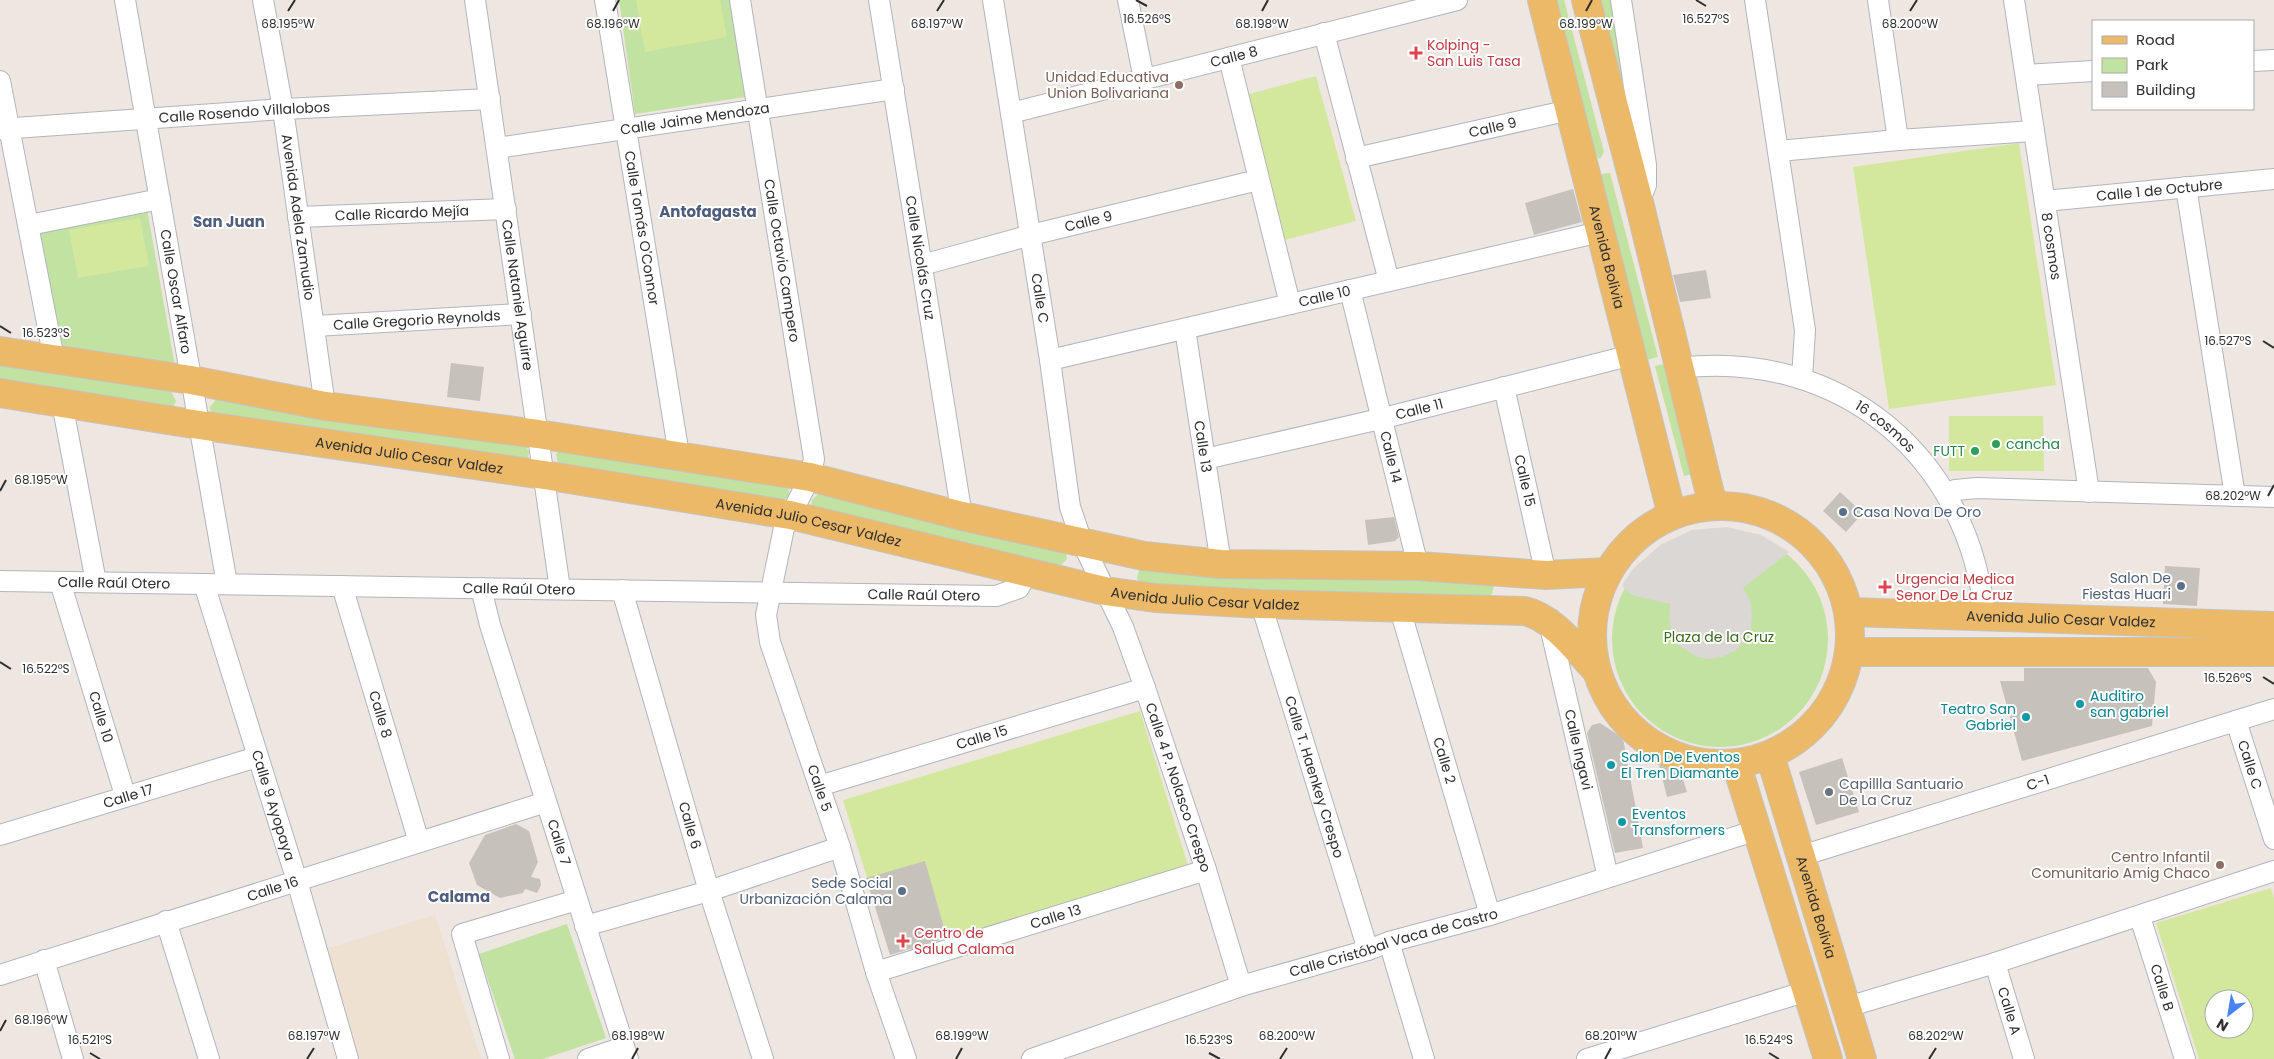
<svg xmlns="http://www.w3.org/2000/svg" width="2274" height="1059" font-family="Poppins,sans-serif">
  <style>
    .education { fill: #eee1d2 }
    .green { fill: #c1e2a0 }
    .pitch { fill: #d4e89d; fill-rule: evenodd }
    .plaza { fill: #dad7d4 }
    .building { fill: #c7c1bc }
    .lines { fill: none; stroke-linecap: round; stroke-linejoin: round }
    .street-casing { stroke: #b1b5bd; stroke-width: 22 }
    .primary-casing { stroke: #c4c4c4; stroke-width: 30 }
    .street { stroke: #fff; stroke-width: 20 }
    .primary { stroke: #ecb968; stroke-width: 28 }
    .ticks { fill: none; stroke: #2e2e2e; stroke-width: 2 }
    .health-dot { fill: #e0444e; stroke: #fff; stroke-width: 2 }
    .education-dot { fill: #8d6e63; stroke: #fff; stroke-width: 2 }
    .leisure-dot { fill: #2e9e5b; stroke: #fff; stroke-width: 2 }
    .service-dot { fill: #5c6f8a; stroke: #fff; stroke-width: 2 }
    .culture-dot { fill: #0f9aa8; stroke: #fff; stroke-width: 2 }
    .worship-dot { fill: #6b7280; stroke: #fff; stroke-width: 2 }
    .labels { text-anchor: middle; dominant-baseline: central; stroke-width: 4; stroke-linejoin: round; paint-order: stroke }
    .health-label { font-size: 14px; fill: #be3a42; stroke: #fff; text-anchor: start }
    .street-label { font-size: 14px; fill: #2e2e2e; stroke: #fff }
    .education-label { font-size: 14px; fill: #785e54; stroke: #fff; text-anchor: end }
    .leisure-label { font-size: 14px; fill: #27864d; stroke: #fff; text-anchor: start }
    .service-label { font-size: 14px; fill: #4e5e75; stroke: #fff; text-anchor: end }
    .park-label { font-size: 14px; fill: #3a6a1e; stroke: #fff }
    .culture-label { font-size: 14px; fill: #0d838f; stroke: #fff; text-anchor: start }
    .worship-label { font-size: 14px; fill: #5b616d; stroke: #fff; text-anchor: start }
    .neighbourhood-label { font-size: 15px; font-weight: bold; fill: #4f5e7d; stroke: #fff }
    .ticks-label { font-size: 12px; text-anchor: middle; fill: #2e2e2e; stroke: #fff; stroke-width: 4; stroke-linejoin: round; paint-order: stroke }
  </style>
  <rect width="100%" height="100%" fill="#eee6e1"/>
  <path class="education" d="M435,915L481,1059H360L325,949Z"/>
  <path class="green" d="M619,0H731L745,97L635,114Z
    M1553,0H1564L1604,152L1600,159L1593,155Z
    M1594,0H1613L1639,159Z
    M1610,173L1658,357L1647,360L1601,174Z
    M147,209L175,366L59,347L36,228Z
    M0,361L170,389L176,401L173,407L0,385Z
    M1664,364L1694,474L1684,476L1655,366Z
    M218,397L525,444L529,452L528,459L211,415L210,407Z
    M563,448L782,483L788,488L790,495L780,504L559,469L556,454Z
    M819,493L1066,552L1067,559L1060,566L1053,568L811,506L812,500Z
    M1612 639a108 108 0 1 1 216 0a108 108 0 1 1-216 0Z
    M1145,566L1489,580L1494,586L1492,594L1487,599L1270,598L1141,584L1137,579L1139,570Z
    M567,924L606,1038L543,1059H515L479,954Z"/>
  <path class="pitch" d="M636,0H720L727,37L645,52Z
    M1316,76L1356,221L1285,240L1246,95Z
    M2019,143L2056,385L1889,409L1853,167Z
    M140,218L149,266L78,278L69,230Z
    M1949,416H2043L2044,471H1949Z
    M1140,711L1190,872L949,944L937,904L867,878L843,800Z
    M2271,888L2274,898V1059H2199L2156,923ZM2214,999H2244V1029H2214Z"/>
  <path class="plaza" d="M1727,527L1761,535L1789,552L1743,588L1750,600L1752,614L1751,628L1745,640L1735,651L1722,657L1710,659L1697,657L1678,645L1671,630L1669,617L1670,604L1635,596L1629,593L1622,585L1633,569L1660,545L1692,530Z"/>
  <path class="building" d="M1573,189L1582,222L1534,235L1525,203Z
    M1706,270L1711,298L1680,302L1673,275Z
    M451,363L484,367L480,401L447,397Z
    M1840,492L1863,513L1846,532L1823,511Z
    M1394,517L1399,537L1395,541L1368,545L1365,520Z
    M2165,566L2200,568L2197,606L2163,604Z
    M2024,668H2148L2156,682L2152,726L2022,761L2000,681H2024Z
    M1600,723L1623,738L1643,848L1615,853L1587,733L1592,725Z
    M1842,758L1859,812L1816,825L1799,772Z
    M1659,765L1681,773L1687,792L1667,797Z
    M516,824L529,831L538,862L531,877L540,879L541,885L537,893L525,889L523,893L500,898L477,885L469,863L485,835Z
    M925,861L947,938L890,955L866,878Z"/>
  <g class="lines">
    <g class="street-casing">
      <g id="street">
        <path id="s1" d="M125,0L227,584"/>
        <path id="s2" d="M263,0L283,109L325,406"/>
        <path id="s3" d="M475,0L560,589"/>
        <path id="s4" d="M605,0L679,455"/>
        <path id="s5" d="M740,0L814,459L810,477L784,528L766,615L770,642L840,847L876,972L906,1059"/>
        <path id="s6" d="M879,0L962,516"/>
        <path id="s7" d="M993,0L1050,360L1070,507L1082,542L1123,627L1145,688L1206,870L1241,986"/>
        <path d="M1128,0L1144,79"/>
        <path d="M1621,0L1646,165V185L1640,200"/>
        <path d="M1755,0L1805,330L1802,379"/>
        <path d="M1878,0L1898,140"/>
        <path id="s8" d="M2014,0L2089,492"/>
        <path d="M1324,33L1389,281"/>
        <path d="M1229,58L1290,304"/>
        <path d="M2253,61L2274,60"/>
        <path d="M2026,75L2093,71"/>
        <path d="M0,81L54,359"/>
        <path id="s9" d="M1011,113L1457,0"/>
        <path id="s10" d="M0,129L283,109L490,99"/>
        <path id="s11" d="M497,148L894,89"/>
        <path d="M1779,151L1898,140L2034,131"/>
        <path id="s12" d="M1356,158L1570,110"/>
        <path d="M2186,187L2235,496"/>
        <path id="s13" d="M2045,201L2274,179"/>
        <path id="s14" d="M298,217L506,209"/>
        <path d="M29,225L160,199"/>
        <path id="s15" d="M922,265L1031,235L1258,180"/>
        <path id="s16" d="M1350,290L1418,566"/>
        <path id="s17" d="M315,326L521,314"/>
        <path id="s18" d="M1185,329L1221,564"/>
        <path id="s19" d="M1050,360L1600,232"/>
        <path id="s20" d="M1679,368C1841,349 1970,457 1985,618"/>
        <path id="s21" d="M1504,387L1546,575"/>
        <path d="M62,403L96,582"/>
        <path id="s22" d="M1205,459L1380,419L1632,355"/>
        <path d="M1947,495L1955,490L1977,488L2274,497"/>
        <path id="s23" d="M0,581L996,596L1019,588L1027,572"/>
        <path id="s24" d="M60,582L125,795"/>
        <path id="s25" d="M204,584L297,881L348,1059"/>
        <path id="s26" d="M342,586L419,842"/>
        <path id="s27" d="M481,588L490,625L628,1059"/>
        <path id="s28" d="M622,590L709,891L763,1059"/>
        <path id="s29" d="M1261,604L1368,950"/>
        <path id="s30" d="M1399,606L1490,915"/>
        <path id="s31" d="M1549,622L1608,877"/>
        <path id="s32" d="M2236,721L2274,839"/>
        <path id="s33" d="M819,786L1145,688"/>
        <path id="s34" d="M0,835L257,757"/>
        <path id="s35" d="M1801,856L2274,709"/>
        <path id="s36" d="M2140,917L2185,1059"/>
        <path d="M166,921L209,1059"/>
        <path d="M585,926L709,891L840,847"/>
        <path d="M1389,942L1424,1059"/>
        <path d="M44,960L73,1059"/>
        <path id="s37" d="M1995,963L2024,1059"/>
        <path id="s38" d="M876,972L1206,870"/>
        <path id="s39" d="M0,975L546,802"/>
        <path d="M1847,1007L1995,963L2274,871"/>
        <path d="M499,1059L462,934L577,900"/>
        <path d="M588,1059L624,1047"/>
        <path id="s40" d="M1032,1059L1241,986L1368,950L1389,942L1490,915L1757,830"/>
        <path d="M1587,1059L1807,991"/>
      </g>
    </g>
    <g class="primary-casing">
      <g id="primary">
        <path id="s41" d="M1542,0L1672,515"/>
        <path d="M1586,0L1639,202L1713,506"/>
        <path d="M0,351L191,380L325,406L538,434L810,477L962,516L1144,556L1221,564L1418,566L1546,575L1608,572"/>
        <path id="s42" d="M0,393L199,425L544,475L790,515L1105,591L1155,598L1261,604L1524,611C1553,617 1576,649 1596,670"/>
        <circle cx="1721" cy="635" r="129"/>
        <path id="s43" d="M1849,612L2274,626"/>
        <path d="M1850,652H2274"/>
        <path id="s44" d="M1770,755L1862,1059"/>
        <path d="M1736,763L1828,1059"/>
      </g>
    </g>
    <use href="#street" class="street"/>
    <use href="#primary" class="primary"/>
  </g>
  <path class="ticks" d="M1136,0L1147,6M1696,0L1706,6M288,11L295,0M613,11L619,0M937,11L944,0M1262,11L1268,0M1586,11L1592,0M1910,11L1917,0M0,326L11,333M2263,341L2274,348M0,491L6,480M2268,496L2274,485M0,662L11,669M2263,677L2274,684M0,1031L6,1020M90,1053L100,1059M1209,1053L1220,1059M1769,1053L1779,1059M307,1059L314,1048M632,1059L638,1048M956,1059L962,1048M1280,1059L1287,1048M1605,1059L1611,1048M1929,1059L1936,1048"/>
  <g class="health-dot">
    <path d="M1413.5 45.5h5v5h5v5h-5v5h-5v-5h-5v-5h5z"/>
    <path d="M1882.5 579.5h5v5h5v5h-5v5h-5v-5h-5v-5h5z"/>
    <path d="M900.5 933.5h5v5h5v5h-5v5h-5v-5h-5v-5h5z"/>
  </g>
  <g class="education-dot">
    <circle cx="1179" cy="85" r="5"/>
    <circle cx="2220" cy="865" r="5"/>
  </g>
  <g class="leisure-dot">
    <circle cx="1996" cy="444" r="5"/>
    <circle cx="1975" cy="451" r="5"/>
  </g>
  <g class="service-dot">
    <circle cx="1843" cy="512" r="5"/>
    <circle cx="2181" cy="586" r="5"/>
    <circle cx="902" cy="891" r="5"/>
  </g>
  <g class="culture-dot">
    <circle cx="2080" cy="704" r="5"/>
    <circle cx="2026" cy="717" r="5"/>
    <circle cx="1611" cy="765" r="5"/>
    <circle cx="1622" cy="822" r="5"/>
  </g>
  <circle class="worship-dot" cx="1829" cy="792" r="5"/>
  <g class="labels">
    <g class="health-label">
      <text x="1427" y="45">Kolping -<tspan x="1427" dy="16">San Luis Tasa</tspan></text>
      <text x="1896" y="579">Urgencia Medica<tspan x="1896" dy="16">Senor De La Cruz</tspan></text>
      <text x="914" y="933">Centro de<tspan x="914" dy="16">Salud Calama</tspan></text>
    </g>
    <g class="street-label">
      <text stroke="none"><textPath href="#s9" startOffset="230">Calle 8</textPath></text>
      <text stroke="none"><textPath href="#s10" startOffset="245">Calle Rosendo Villalobos</textPath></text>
      <text stroke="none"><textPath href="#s11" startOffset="200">Calle Jaime Mendoza</textPath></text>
      <text stroke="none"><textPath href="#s12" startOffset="140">Calle 9</textPath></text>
      <text stroke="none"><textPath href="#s13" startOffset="115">Calle 1 de Octubre</textPath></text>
      <text stroke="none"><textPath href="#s14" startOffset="104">Calle Ricardo Mejía</textPath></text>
      <text stroke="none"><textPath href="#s2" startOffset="220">Avenida Adela Zamudio</textPath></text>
      <text stroke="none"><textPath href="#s15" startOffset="172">Calle 9</textPath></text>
      <text stroke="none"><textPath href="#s4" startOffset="231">Calle Tomás O'Connor</textPath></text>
      <text stroke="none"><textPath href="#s8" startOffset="249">8 cosmos</textPath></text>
      <text stroke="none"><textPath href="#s41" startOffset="265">Avenida Bolivia</textPath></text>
      <text stroke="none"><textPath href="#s6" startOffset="261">Calle Nicolás Cruz</textPath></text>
      <text stroke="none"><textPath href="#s5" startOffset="264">Calle Octavio Campero</textPath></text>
      <text stroke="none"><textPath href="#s1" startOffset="296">Calle Oscar Alfaro</textPath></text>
      <text stroke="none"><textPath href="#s3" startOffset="298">Calle Nataniel Aguirre</textPath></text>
      <text stroke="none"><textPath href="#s19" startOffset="282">Calle 10</textPath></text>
      <text stroke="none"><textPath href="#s7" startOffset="302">Calle C</textPath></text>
      <text stroke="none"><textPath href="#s17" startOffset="102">Calle Gregorio Reynolds</textPath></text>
      <text stroke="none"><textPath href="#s22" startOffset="220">Calle 11</textPath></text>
      <text stroke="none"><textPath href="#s20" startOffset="221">16 cosmos</textPath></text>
      <text stroke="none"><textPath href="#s18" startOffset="119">Calle 13</textPath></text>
      <text stroke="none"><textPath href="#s42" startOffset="414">Avenida Julio Cesar Valdez</textPath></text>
      <text stroke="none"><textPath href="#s16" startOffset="172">Calle 14</textPath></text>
      <text stroke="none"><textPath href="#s21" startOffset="96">Calle 15</textPath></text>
      <text stroke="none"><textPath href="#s42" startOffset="819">Avenida Julio Cesar Valdez</textPath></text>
      <text stroke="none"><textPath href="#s23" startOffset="114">Calle Raúl Otero</textPath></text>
      <text stroke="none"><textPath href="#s23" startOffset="519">Calle Raúl Otero</textPath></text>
      <text stroke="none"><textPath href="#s23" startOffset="924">Calle Raúl Otero</textPath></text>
      <text stroke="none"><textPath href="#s42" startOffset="1224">Avenida Julio Cesar Valdez</textPath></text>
      <text stroke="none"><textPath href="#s43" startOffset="212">Avenida Julio Cesar Valdez</textPath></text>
      <text stroke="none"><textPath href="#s26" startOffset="134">Calle 8</textPath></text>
      <text stroke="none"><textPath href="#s24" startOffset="141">Calle 10</textPath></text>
      <text stroke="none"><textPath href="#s33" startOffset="170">Calle 15</textPath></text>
      <text stroke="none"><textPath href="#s31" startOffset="131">Calle Ingavi</textPath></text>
      <text stroke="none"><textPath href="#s30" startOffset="161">Calle 2</textPath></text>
      <text stroke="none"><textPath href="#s32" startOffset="46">Calle C</textPath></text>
      <text stroke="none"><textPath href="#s29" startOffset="181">Calle T. Haenkey Crespo</textPath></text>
      <text stroke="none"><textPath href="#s35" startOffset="248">C-1</textPath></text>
      <text stroke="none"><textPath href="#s7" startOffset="814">Calle 4 P. Nolasco Crespo</textPath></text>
      <text stroke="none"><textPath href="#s5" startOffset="811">Calle 5</textPath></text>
      <text stroke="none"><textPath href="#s34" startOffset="134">Calle 17</textPath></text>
      <text stroke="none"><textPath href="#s25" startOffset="232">Calle 9 Ayopaya</textPath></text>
      <text stroke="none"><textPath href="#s28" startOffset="245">Calle 6</textPath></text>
      <text stroke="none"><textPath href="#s27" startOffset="266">Calle 7</textPath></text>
      <text stroke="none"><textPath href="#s39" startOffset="286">Calle 16</textPath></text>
      <text stroke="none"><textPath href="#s44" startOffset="159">Avenida Bolivia</textPath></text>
      <text stroke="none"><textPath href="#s38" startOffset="188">Calle 13</textPath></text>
      <text stroke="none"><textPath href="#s40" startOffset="380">Calle Cristóbal Vaca de Castro</textPath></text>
      <text stroke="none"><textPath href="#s36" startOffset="74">Calle B</textPath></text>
      <text stroke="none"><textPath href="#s37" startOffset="50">Calle A</textPath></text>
    </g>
    <g class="education-label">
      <text x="1169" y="77">Unidad Educativa<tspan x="1169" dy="16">Union Bolivariana</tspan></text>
      <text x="2210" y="857">Centro Infantil<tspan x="2210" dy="16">Comunitario Amig Chaco</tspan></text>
    </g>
    <g class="leisure-label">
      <text x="2006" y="444">cancha</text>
      <text x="1965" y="451" text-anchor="end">FUTT</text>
    </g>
    <g class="service-label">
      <text x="1853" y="512" text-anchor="start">Casa Nova De Oro</text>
      <text x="2171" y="578">Salon De<tspan x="2171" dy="16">Fiestas Huari</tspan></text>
      <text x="892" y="883">Sede Social<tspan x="892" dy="16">Urbanización Calama</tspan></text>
    </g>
    <g class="park-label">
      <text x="1719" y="637">Plaza de la Cruz</text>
    </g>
    <g class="culture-label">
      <text x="2090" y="696">Auditiro<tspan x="2090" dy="16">san gabriel</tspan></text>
      <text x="2016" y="709" text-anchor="end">Teatro San<tspan x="2016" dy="16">Gabriel</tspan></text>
      <text x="1621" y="757">Salon De Eventos<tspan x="1621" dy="16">El Tren Diamante</tspan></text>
      <text x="1632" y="814">Eventos<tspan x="1632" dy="16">Transformers</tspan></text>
    </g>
    <g class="worship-label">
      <text x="1839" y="784">Capillla Santuario<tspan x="1839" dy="16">De La Cruz</tspan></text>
    </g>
    <g class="neighbourhood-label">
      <text x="708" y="211">Antofagasta</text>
      <text x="229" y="221">San Juan</text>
      <text x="459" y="896">Calama</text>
    </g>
  </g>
  <g class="ticks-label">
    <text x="1147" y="23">16.526°S</text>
    <text x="1706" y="23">16.527°S</text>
    <text x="288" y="28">68.195°W</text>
    <text x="613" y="28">68.196°W</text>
    <text x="937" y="28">68.197°W</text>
    <text x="1262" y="28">68.198°W</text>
    <text x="1586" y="28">68.199°W</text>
    <text x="1910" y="28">68.200°W</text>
    <text x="46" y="337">16.523°S</text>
    <text x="2228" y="345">16.527°S</text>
    <text x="41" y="484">68.195°W</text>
    <text x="2233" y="500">68.202°W</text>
    <text x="46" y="673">16.522°S</text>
    <text x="2228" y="682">16.526°S</text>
    <text x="41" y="1024">68.196°W</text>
    <text x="314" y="1040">68.197°W</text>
    <text x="638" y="1040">68.198°W</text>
    <text x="962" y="1040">68.199°W</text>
    <text x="1287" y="1040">68.200°W</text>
    <text x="1611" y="1040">68.201°W</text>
    <text x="1936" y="1040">68.202°W</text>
    <text x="90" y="1044">16.521°S</text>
    <text x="1209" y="1044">16.523°S</text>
    <text x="1769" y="1044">16.524°S</text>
  </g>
  <rect x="2092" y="20" width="162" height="90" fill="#ffffff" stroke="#ababab"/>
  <rect x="2102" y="36" width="25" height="8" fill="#ecb968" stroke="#ababab"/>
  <text x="2136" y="45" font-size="15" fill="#2e2e2e">Road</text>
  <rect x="2102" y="58" width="25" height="15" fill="#c1e2a0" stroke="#ababab"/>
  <text x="2136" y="70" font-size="15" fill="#2e2e2e">Park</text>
  <rect x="2102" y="82" width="25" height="15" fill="#c7c1bc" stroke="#ababab"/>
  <text x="2136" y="95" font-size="15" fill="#2e2e2e">Building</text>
  <g transform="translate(2229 1014) rotate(211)"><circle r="24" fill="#ffffff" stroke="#ababab"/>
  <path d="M0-4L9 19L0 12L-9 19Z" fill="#4983f3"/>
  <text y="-8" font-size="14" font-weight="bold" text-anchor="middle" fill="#2e2e2e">N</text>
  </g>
</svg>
